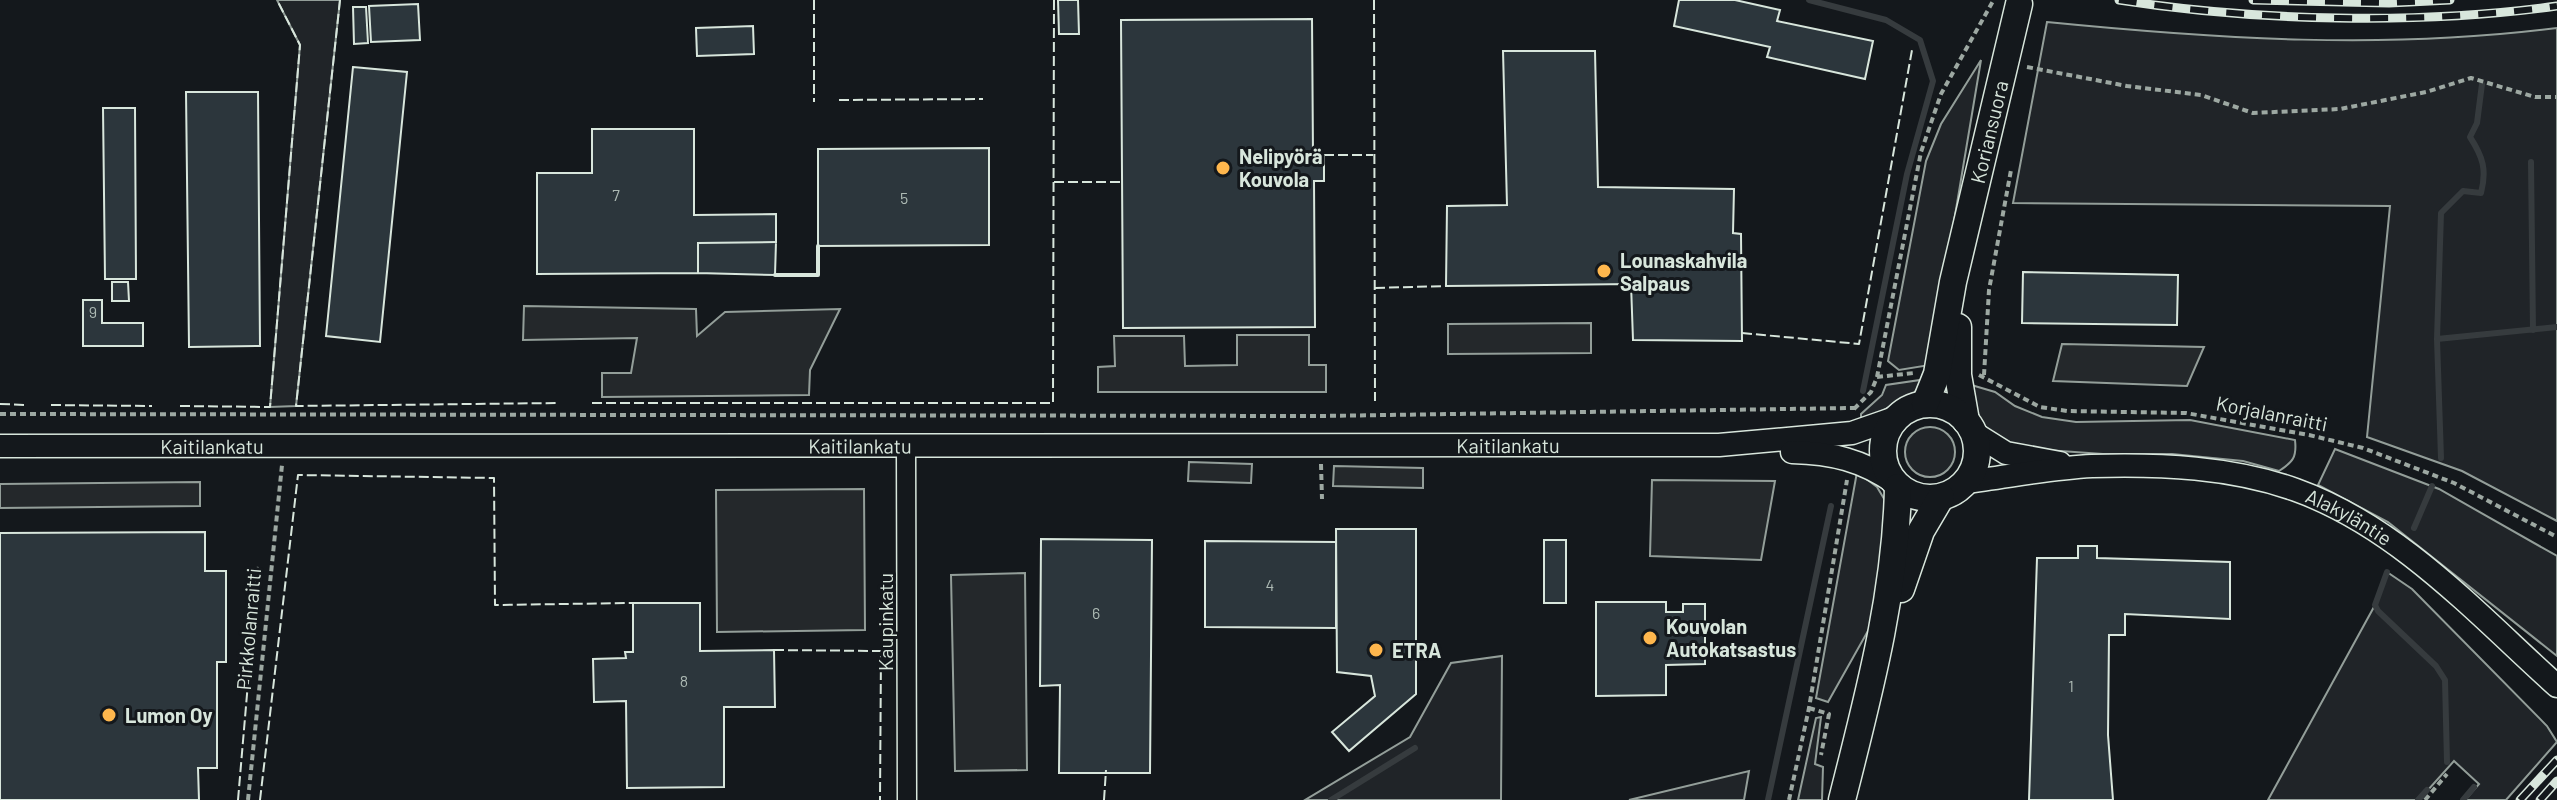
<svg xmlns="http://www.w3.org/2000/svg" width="2557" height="800" font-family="Barlow,sans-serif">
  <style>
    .green { fill: #202428; stroke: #939e99; stroke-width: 2 }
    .parking { fill: #24282b; stroke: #939e99; stroke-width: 2 }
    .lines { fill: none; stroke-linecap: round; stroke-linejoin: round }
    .stream { stroke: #363b3e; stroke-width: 6 }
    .building { fill: #2c363c; stroke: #d8e6dc; stroke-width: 2 }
    .minor-casing { stroke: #d8e6dc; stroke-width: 21 }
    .tertiary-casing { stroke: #d8e6dc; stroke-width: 25 }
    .secondary-casing { stroke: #d8e6dc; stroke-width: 29 }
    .path { stroke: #9da8a2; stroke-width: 4; stroke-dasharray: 6 4; stroke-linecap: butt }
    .minor { stroke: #14181c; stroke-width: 18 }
    .tertiary { stroke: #14181c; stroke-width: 22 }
    .secondary { stroke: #14181c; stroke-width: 26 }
    .rail-casing { stroke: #d8e6dc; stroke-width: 9 }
    .rail { stroke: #14181c; stroke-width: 6; stroke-dasharray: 18; stroke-linecap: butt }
    .fence { stroke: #d8e6dc; stroke-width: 2; stroke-dasharray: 10 4; stroke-linecap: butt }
    .wall { stroke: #d8e6dc; stroke-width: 4 }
    .poi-dot { fill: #ffb74d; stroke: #14181c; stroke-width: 3 }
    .labels { text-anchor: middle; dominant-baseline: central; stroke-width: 6; stroke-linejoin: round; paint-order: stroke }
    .number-label { font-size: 16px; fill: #adbab4 }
    .street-label { font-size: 20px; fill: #d8e6dc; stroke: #14181c }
    .poi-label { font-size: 20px; font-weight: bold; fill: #d8e6dc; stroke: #14181c; text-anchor: start }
  </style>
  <rect width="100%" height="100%" fill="#14181c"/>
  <path class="green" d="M277,0H340L296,406L270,407L300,45Z
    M2047,22C2218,39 2386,50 2557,28V521L2462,471L2367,437L2390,206L2013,203Z
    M1981,60L1930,365L1899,370L1888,361L1926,161L1941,124Z
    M1927,379L1912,395L1861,422V414L1882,395L1886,385Z
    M1968,384L1995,392L2015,406L2042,417L2076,422L2190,420L2295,440C2297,457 2293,462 2279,471L2243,461L2172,454H2103L2017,448L1979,424Z
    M1905 452a25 25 0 1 1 50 0a25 25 0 1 1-50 0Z
    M2335,449L2439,489L2557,556V656L2388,522L2318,485Z
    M1857,472L1877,487L1886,502L1888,533L1873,622L1828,702L1816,698Z
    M2387,572L2412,589L2547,726L2557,742L2506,800H2465L2479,784L2454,761L2419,800H2268L2375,605Z
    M1502,656L1501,800H1305L1410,737L1451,663Z
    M1821,717L1815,764L1823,767L1822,800H1798L1816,718Z
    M1749,771L1744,800H1629Z"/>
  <path class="parking" d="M524,306L696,309L697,336L725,312L840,309L810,370L809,395L602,397V373H631L637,338L523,340Z
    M1591,323V353L1448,354V324Z
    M1237,335H1309V365H1326V392H1098V367L1115,366L1114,336H1184L1185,366L1237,365Z
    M2062,344L2204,347L2187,386L2053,381Z
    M1189,462L1252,464L1251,483L1188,481Z
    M1334,466L1423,468V488L1333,486Z
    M1652,480L1775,481L1761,560L1650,556Z
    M200,482V506L0,508V484Z
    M864,489L865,630L717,632L716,490Z
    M1025,573L1027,770L955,771L951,575Z"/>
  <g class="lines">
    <path class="stream" d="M1809,0L1886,20L1920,40L1933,81L1907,174L1863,391
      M2531,162L2533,330
      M2437,339L2557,327
      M2441,458L2437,339L2441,213L2463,191L2481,193C2487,170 2483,157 2470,137L2477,123L2482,84
      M2414,528L2432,486
      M2387,572L2375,605L2378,611L2436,666L2445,680L2447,762
      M1331,800L1415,748
      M1768,800L1831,506
      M2418,800L2427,790
      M2463,800L2474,787"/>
  </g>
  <path class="building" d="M1058,0H1078L1079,34H1059Z
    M1679,0H1735L1780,10L1777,21L1873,41L1865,79L1767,57L1770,47L1674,26Z
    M418,4L420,40L371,42L369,6Z
    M353,7H366L368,43L354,44Z
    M1312,19L1313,155H1324V181H1314L1315,327L1123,328L1121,20Z
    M753,26L754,54L697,56L696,28Z
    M1503,51H1595L1598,187L1734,189L1733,233L1741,234L1742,341L1633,340L1631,284L1446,286L1447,206L1507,205Z
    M353,67L407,72L380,342L326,336Z
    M186,92H258L260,346L189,347Z
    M103,108H135L136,279H105Z
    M592,129H694V215L776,214V242L698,243V273L537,274V173H592Z
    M989,148V245L818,246V149Z
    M776,242L775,275L698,273V243Z
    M2023,272L2178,275L2177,325L2022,323Z
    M112,282H128L129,301H112Z
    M83,300H102V323H143V346H83Z
    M1336,529H1416V694L1349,751L1332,732L1375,696L1371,676L1337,672Z
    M205,532V571H226V662H217V768H198L199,800H0V533Z
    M1041,539L1152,540L1150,773H1059L1060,685L1040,686Z
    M1544,540H1566V603H1544Z
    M1205,541L1336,542V628L1205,627Z
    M2078,546H2097V558L2230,562V619L2125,614V635H2109L2108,735L2113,800H2029L2037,558H2078Z
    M1596,602H1666V612H1683V604H1705V664L1666,665V695L1596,696Z
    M633,603H700V651L774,650L775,707H724V787L627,788L626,701L594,702L593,659L626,658L625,652H633Z"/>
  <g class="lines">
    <g class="minor-casing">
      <path id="minor" d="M906,444L907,800"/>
    </g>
    <g class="tertiary-casing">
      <g id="tertiary">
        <path d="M1974,433L2006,453L2060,463"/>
        <path id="s1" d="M0,446L1719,445L1852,433L1895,418"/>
        <path d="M1792,452C1832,453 1862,460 1895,483"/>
        <path id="s2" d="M1965,482C2007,477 2050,468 2092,466C2160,464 2232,467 2296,490C2399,527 2478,615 2557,686"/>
      </g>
    </g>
    <g class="secondary-casing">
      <g id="secondary">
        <path d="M1958,327V375L1966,421"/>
        <circle cx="1930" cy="451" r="47"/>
        <path id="s3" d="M1925,404L1937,374L1953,282L2019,4"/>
        <path d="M1901,589L1921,531L1941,497"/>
        <path d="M1842,800C1868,697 1896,594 1898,487"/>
      </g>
    </g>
    <path class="path" d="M2027,67L2127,86L2201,95L2253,113L2340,109L2426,92L2471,78L2535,97H2557
      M1979,375L2040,407L2067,411L2186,413L2309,435L2363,448L2454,483L2557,537
      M1984,375L1989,290L2011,170
      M1877,377L1914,373
      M1854,409L1871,392L1877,377L1921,152L1941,94L1993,1
      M0,414L1321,416L1854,408
      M1321,464L1322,499
      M1809,708L1829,714L1821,755
      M248,800L282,465
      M1789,800L1809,708L1847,480
      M2425,800L2447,774"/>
    <use href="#minor" class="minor"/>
    <use href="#tertiary" class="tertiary"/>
    <use href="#secondary" class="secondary"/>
    <g class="rail-casing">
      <path id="rail" d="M2119,0C2254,21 2421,25 2557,6
        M2253,0L2389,3L2450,0
        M2520,800L2557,760
        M2540,800L2557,781"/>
    </g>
    <use href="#rail" class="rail"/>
    <path class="fence" d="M340,0L296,406L557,403
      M814,0V102
      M1374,0L1375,401
      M839,100L983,99
      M1324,155H1373
      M1054,182H1122
      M1375,288L1446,286
      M1742,333L1859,344L1912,50
      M592,403H1053L1054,0
      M0,404L27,405
      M51,405L152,406
      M180,406L270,407L300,45L277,0
      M774,650L881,651L880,800
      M238,800L258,565
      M260,800L298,475L494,478L495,605L633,603
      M1104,800L1106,770"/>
    <path class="wall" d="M775,275H818V246"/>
  </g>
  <g class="poi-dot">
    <circle cx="1223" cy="168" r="8"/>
    <circle cx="1604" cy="271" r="8"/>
    <circle cx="1650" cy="638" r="8"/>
    <circle cx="1376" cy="650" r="8"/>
    <circle cx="109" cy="715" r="8"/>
  </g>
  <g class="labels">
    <g class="number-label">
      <text x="616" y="194">7</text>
      <text x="904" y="197">5</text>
      <text x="93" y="311">9</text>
      <text x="1270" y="584">4</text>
      <text x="1096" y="612">6</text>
      <text x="684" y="680">8</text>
      <text x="2071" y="685">1</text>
    </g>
    <g class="street-label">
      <text stroke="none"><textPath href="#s3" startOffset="280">Koriansuora</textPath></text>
      <text transform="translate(2272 413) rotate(11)">Korjalanraitti</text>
      <text stroke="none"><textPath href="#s1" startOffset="860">Kaitilankatu</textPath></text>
      <text stroke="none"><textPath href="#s1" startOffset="212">Kaitilankatu</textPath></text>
      <text stroke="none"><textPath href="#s1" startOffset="1508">Kaitilankatu</textPath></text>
      <text stroke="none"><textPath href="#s2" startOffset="394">Alakyläntie</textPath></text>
      <text transform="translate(885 622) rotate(-90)">Kaupinkatu</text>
      <text transform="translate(248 629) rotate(-85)">Pirkkolanraitti</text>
    </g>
    <g class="poi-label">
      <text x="1239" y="156">Nelipyörä<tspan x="1239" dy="23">Kouvola</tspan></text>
      <text x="1620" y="260">Lounaskahvila<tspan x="1620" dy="23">Salpaus</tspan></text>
      <text x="1666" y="626">Kouvolan<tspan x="1666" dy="23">Autokatsastus</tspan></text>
      <text x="1392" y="650">ETRA</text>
      <text x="125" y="715">Lumon Oy</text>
    </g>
  </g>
</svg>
